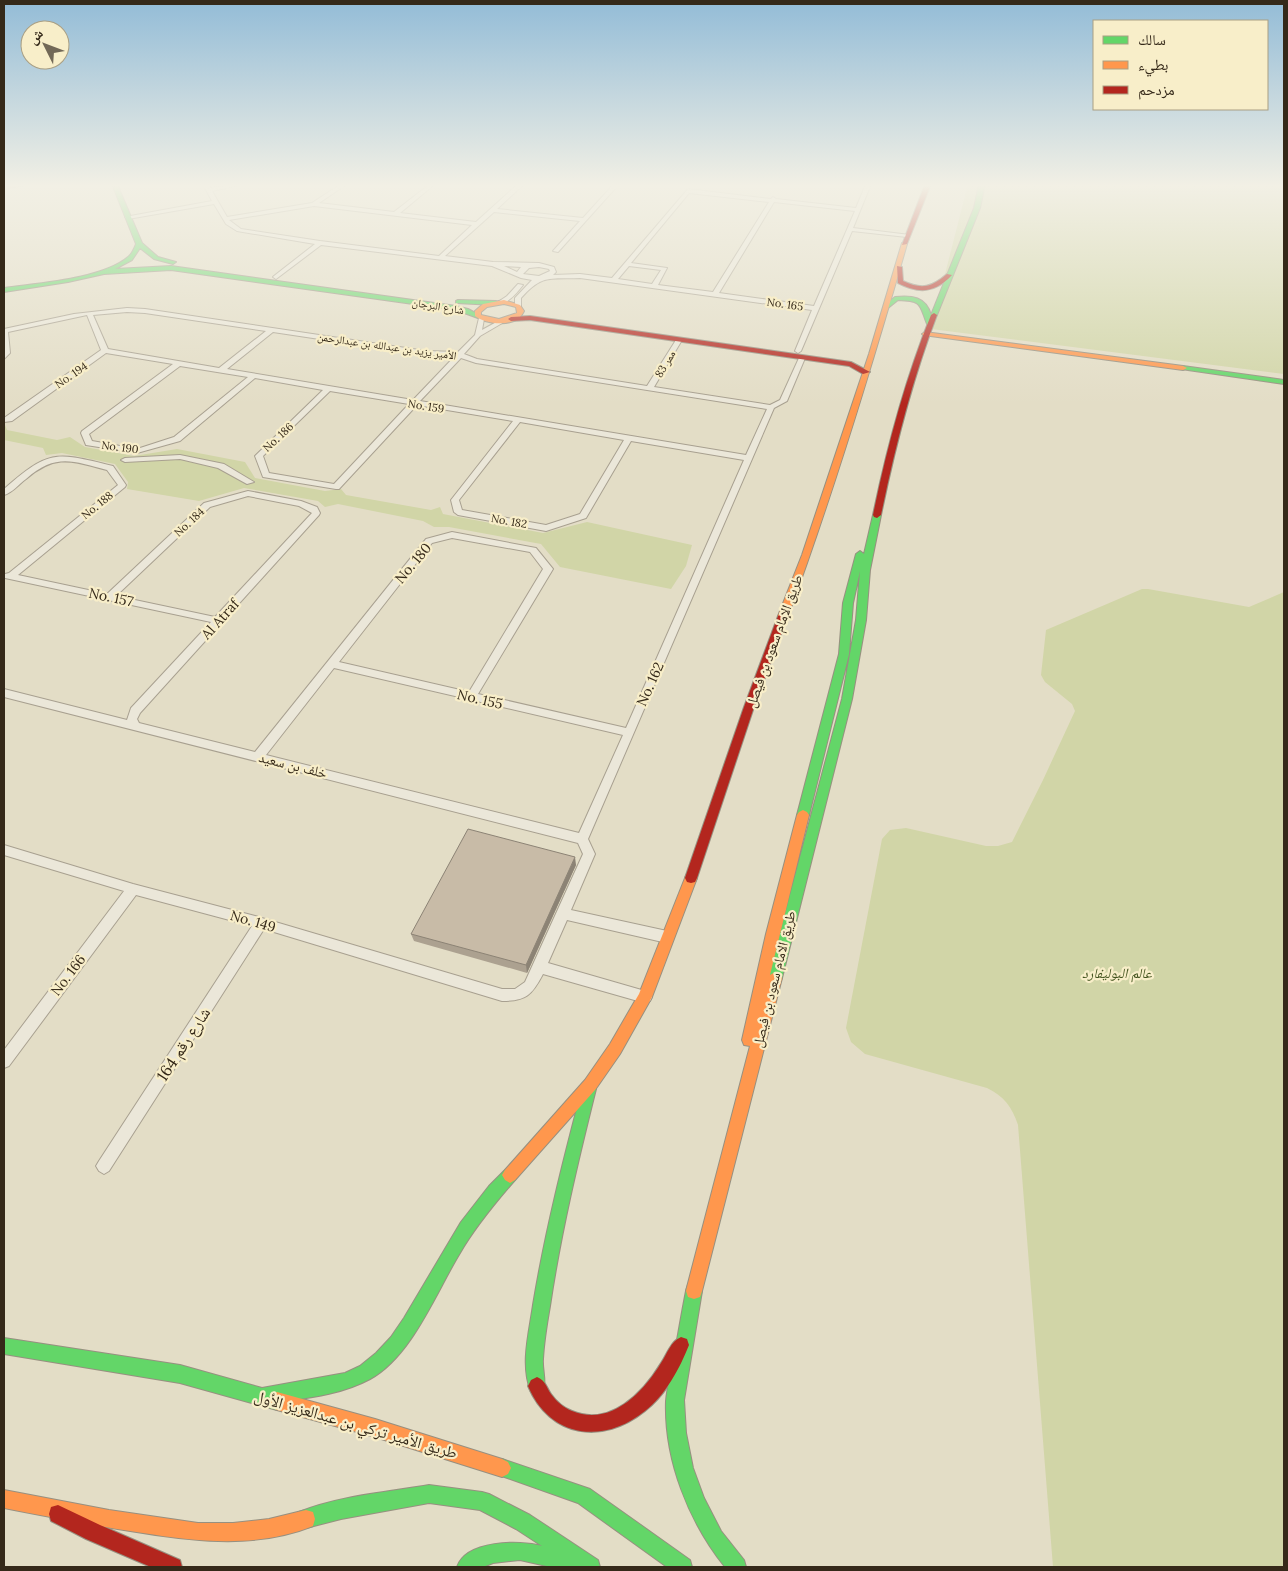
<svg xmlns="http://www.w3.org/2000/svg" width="1288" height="1571" font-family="Lora,'Noto Naskh Arabic',serif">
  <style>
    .green { fill: #d1d5a7 }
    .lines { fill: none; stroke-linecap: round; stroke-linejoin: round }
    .street-casing { stroke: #a8a090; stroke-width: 2 }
    .fast-casing { stroke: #979080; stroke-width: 2 }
    .slow-casing { stroke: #979080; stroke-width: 2 }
    .jam-casing { stroke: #979080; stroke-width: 2 }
    .street { fill: #ebe7d9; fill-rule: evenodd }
    .fast { fill: #63d668; fill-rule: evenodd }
    .slow { fill: #ff974d; fill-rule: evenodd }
    .jam { fill: #b3261e; fill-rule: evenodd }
    .wall { fill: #aca190 }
    .shaded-wall { fill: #8c8375 }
    .building { fill: #c8bba7; stroke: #8c8375 }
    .labels { text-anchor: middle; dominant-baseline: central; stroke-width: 4.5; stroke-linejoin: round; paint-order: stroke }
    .far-street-label { font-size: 11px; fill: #352919; stroke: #f8eec9 }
    .street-label { font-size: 14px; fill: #352919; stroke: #f8eec9 }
    .park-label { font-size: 14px; font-style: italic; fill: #42531e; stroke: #f8eec9 }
    .near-street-label { font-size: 16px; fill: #352919; stroke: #f8eec9 }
  </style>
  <rect width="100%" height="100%" fill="#e3ddc6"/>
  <path class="green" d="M968,184H1284V374L931,329Z
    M5,425L7,430L57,440L70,437L85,447L134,456L177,449L245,462L255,478L325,491L341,489L346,495L431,510L440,507L443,514L543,533L587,522L692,545L686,566L671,589L560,567L541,544L449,527H434L423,521L338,504L325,507L318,501L244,488L199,501L127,489L128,482L115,464L62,453L46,455L43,448L4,440Z
    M1142,589H1148L1249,607L1284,592V1567H1053L1018,1125C1012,1107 1004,1096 987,1088L865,1054L851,1042L846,1028L882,839L890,830L906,828L986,846H998L1012,842L1043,780L1075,711L1072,704L1045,682L1041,675L1046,630Z"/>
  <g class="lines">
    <g class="street-casing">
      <path id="street" d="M203,184H207L210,188L244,184L212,191L227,217L312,203L341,184H347L319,203L394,212L430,184H435L400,213L476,222L518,184H524L497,209L583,218L614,184H619L558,252L553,251L580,221L494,212L445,256L493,262L539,263L554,267L556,272L553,275L580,274L612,278L688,189L771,199L773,197L776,199L856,208L866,184H871L853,228L910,235L907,237L852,231L801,351L798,353L795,351L812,310L580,278C550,279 542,274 521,298V306L518,308L515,306V298L532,280L521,278L492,266L321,245L276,279L273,277L274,276L315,244L237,231L226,224L214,204L128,219L125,217L212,201ZM689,193L769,202L713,292L658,285L667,268L631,263ZM774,202L855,211L814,306L719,293ZM314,206L472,225L439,256L320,241L241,229L229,220ZM504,266L521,267L517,272ZM629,266L661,270L652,284L618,279ZM539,267L549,269L550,271L539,276L523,274L529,268Z
        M518,284L523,285C517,293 508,304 498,304V302L507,296Z
        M127,308L145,309L426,351L458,352L475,335L479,318L484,319L482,330L502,319L505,321L504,322L480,336L464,354L477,359L647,386L676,340L679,338L682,340L654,387L770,405L780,400L799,358L804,357L805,358L787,401L774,408L588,839L595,854L571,910L667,931L672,933L673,937L672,941L667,943L567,920L548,963L645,991L650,993L652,997L650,1001L645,1003L543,974C532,995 526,1001 502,1001L264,929L109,1171L104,1174L99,1171L96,1166L99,1161L252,926L136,895L9,1066L4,1068V1050L124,891L4,855V845L133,884L255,916L502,989H515L525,982L583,854L578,843L4,697V689L127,720L131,708L211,622L5,578V574L9,573L118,485L107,470C72,461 56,453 26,479C19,484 12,493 4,495V489C50,449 55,452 113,466L126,485L125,487L18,575L107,594L204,503L248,491L301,501L317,507L320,513L319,515L140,713L137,719L139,723L255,752L426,539L452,532L536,548L553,569L478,694L626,728L744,460L631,441L586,518L546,531L458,515L454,512L451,500L513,421L417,405L339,489H336L263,477L255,456L323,390L255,378L180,441L137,453L86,445L81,433L82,431L173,364L106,353L12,421L4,422V418L101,350L87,315L8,332L10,353L4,359V329L74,314ZM127,312L145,313L266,331L219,368L108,349L93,315ZM273,332L426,355L455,356L413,400L227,369ZM461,358L476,363L767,409L746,455L420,401ZM180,366L248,377L174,437L137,449L92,441L89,434ZM330,391L409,404L334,484L269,473L263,456ZM520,422L624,440L580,514L546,525L462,510L459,500ZM248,496L299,506L312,513L215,617L116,596L210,507ZM452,538L530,552L543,569L469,692L339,662L432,543ZM334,668L623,735L579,833L266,755Z
        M180,455L224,464L254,482L247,484L218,468L180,459L125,462L121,460L125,458Z"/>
    </g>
    <g class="fast-casing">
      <path id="fast" d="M112,184H117L142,243L158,257L176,262L173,264L154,259L140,248L132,260L115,269L171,266L456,306L468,309L481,316L478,318L456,310L171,270L104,274L68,282L4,292V288C38,283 102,279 128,257C132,254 134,249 136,244Z
        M979,184H985L980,208L937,315L934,317L931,315V324H927C919,304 923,301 898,300L888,308H884V306L895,297C912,295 926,297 931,315L974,208Z
        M458,300L496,301L499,303L496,305L456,303V301Z
        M1183,366L1284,380V384L1181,369L1179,368Z
        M877,512L881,515L870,570L866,620L852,699L782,978L780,982L775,984L770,982L768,978L842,699L856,620L860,571L853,603L849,654L809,815L807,818H799L797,815L839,654L843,603L856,554L860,551L864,554L873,515Z
        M589,1082L594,1084L596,1089C578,1161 561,1232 550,1306C547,1323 544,1341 543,1359C542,1370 547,1382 543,1392L537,1395L531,1392C520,1365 529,1333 533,1305C545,1232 563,1161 582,1089L584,1084Z
        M510,1167L515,1170L518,1175L515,1180C495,1203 475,1227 460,1253C436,1292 412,1356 370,1379C344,1393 315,1397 286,1401L283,1407L277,1410L180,1383L4,1354V1338L180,1365L262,1388L345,1373L360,1366L376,1353L391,1337L404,1318L461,1222L489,1186L505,1170Z
        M694,1283L700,1285L702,1291L684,1400L686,1433L693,1468L704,1498L721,1531L744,1560L746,1567H725C689,1522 664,1460 666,1401C667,1389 670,1378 672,1367C677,1341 681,1316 686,1291L688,1285Z
        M502,1459L590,1489L690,1560L692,1567H667L578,1503L496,1474L493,1468L496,1462Z
        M429,1485L482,1492L489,1494L530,1515L598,1560L600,1567H551L520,1560L493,1563L483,1567H457C466,1540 519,1540 542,1546L516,1529L480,1510L429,1503L341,1519L306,1528L299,1526L297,1519L299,1512C338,1496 388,1492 429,1485Z"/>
    </g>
    <g class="slow-casing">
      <path id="slow" d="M16,184H30L4,189V185Z
        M902,243L907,244C871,369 833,494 788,616L783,619L780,618L778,616L802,555L869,354Z
        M504,300L520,305L524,311C517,328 487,325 475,316V311L483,304ZM504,304L516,307L517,313L499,319L481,315V312L487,307Z
        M925,332L1183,366L1187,368L1183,370L923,335L922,334Z
        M803,810L807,812L809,815L770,975L775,972L780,974L782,978L702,1291L700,1297L694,1299L688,1297L686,1291L750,1046L744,1045L742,1040L766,934L797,815L799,812Z
        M691,873L695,874L697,878L652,997L620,1054L595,1090L515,1180L510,1183L505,1180L502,1175L505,1170L585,1080L610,1044L639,994L685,878L687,874Z
        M277,1392L375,1419L502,1459L508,1462L511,1468L508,1474L502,1477L375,1437L277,1410L271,1407L268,1401L271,1395Z
        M4,1490L109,1510L198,1523H233L269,1519L306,1510L313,1512L315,1519L313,1526C258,1548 199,1542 143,1533C96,1526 50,1517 4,1508Z"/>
    </g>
    <g class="jam-casing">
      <path id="jam" d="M925,184H931L907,244L902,245Z
        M897,266L902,267L903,281C922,290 932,287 947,274L952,275C935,293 919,294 898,283Z
        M934,313L937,315C912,380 895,447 881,515L877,518L874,517L873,515C887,447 905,380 931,315Z
        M530,316L851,362L870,372L863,374L849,366L530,320L511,321L508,319L511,317Z
        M783,613L788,616L754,707L697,878L695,882L691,883L687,882L685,878L744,707L778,616Z
        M681,1337L687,1339L689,1345C680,1368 665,1396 645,1411C603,1445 550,1438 528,1386L531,1380L537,1377C546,1381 546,1387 551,1394C556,1401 564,1408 572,1411C610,1427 643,1393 661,1363C667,1354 671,1341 681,1337Z
        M58,1505L100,1525L180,1560L182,1567H151L86,1539L51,1521L49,1514L51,1507Z"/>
    </g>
    <use href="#street" class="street"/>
    <use href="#fast" class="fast"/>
    <use href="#slow" class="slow"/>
    <use href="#jam" class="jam"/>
  </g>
  <path class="wall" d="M576,865L527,973L414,941L411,934Z"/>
  <path class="shaded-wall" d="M575,857L576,865L527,973L526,965Z"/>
  <path class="building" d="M468,829L575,857L526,965L411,934Z"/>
  <linearGradient id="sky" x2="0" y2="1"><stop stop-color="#93bcd7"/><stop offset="0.46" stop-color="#f2f0e5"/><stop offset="1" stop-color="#f2f0e5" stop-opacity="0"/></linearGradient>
  <rect width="1288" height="404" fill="url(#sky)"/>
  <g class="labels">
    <g class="far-street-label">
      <text transform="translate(785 304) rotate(8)">No. 165</text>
      <text transform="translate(438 306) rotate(9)">شارع البرجان</text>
      <text transform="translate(387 346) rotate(8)">الأمير يزيد بن عبدالله بن عبدالرحمن</text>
      <text transform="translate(665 364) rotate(-59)">ممر 83</text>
      <text transform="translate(71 375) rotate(-35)">No. 194</text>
      <text transform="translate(426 406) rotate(9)">No. 159</text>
      <text transform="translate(278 437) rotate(-43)">No. 186</text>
      <text transform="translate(120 447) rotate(7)">No. 190</text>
      <text transform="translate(97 505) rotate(-39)">No. 188</text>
      <text transform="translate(509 521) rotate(10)">No. 182</text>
      <text transform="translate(189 522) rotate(-43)">No. 184</text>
    </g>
    <g class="street-label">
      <text transform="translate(413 563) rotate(-50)">No. 180</text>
      <text transform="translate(111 597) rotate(12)">No. 157</text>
      <text transform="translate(220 619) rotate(-48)">Al Atraf</text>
      <text transform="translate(774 641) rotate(-70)">طريق الإمام سعود بن فيصل</text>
      <text transform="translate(650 684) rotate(-66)">No. 162</text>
      <text transform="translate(480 699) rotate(13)">No. 155</text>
      <text transform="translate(293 765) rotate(14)">خلف بن سعيد</text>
      <text transform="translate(253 921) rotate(16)">No. 149</text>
      <text transform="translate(68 975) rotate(-53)">No. 166</text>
      <text transform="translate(774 979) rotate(-76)">طريق الامام سعود بن فيصل</text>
    </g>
    <g class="park-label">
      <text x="1117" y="973">عالم البوليفارد</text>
    </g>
    <g class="near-street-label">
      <text transform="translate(183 1044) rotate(-57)">شارع رقم 164</text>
      <text transform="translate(356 1424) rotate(16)">طريق الأمير تركي بن عبدالعزيز الأول</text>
    </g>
  </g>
  <rect width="1288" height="1571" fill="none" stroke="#352919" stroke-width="10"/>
  <rect x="1093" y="20" width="175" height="90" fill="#f8eec9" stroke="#aa9f83"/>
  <rect x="1103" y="36" width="25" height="8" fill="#63d668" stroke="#aa9f83"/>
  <text x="1138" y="45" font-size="15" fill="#352919">سالك</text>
  <rect x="1103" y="61" width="25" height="8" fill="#ff974d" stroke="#aa9f83"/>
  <text x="1138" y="70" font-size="15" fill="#352919">بطيء</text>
  <rect x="1103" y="86" width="25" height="8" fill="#b3261e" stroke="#aa9f83"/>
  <text x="1138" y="95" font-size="15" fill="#352919">مزدحم</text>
  <g transform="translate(45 45) rotate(312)"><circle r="24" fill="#f8eec9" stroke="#aa9f83"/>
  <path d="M0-4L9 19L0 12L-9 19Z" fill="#726856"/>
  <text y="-8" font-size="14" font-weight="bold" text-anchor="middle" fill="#352919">ش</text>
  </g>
</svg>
